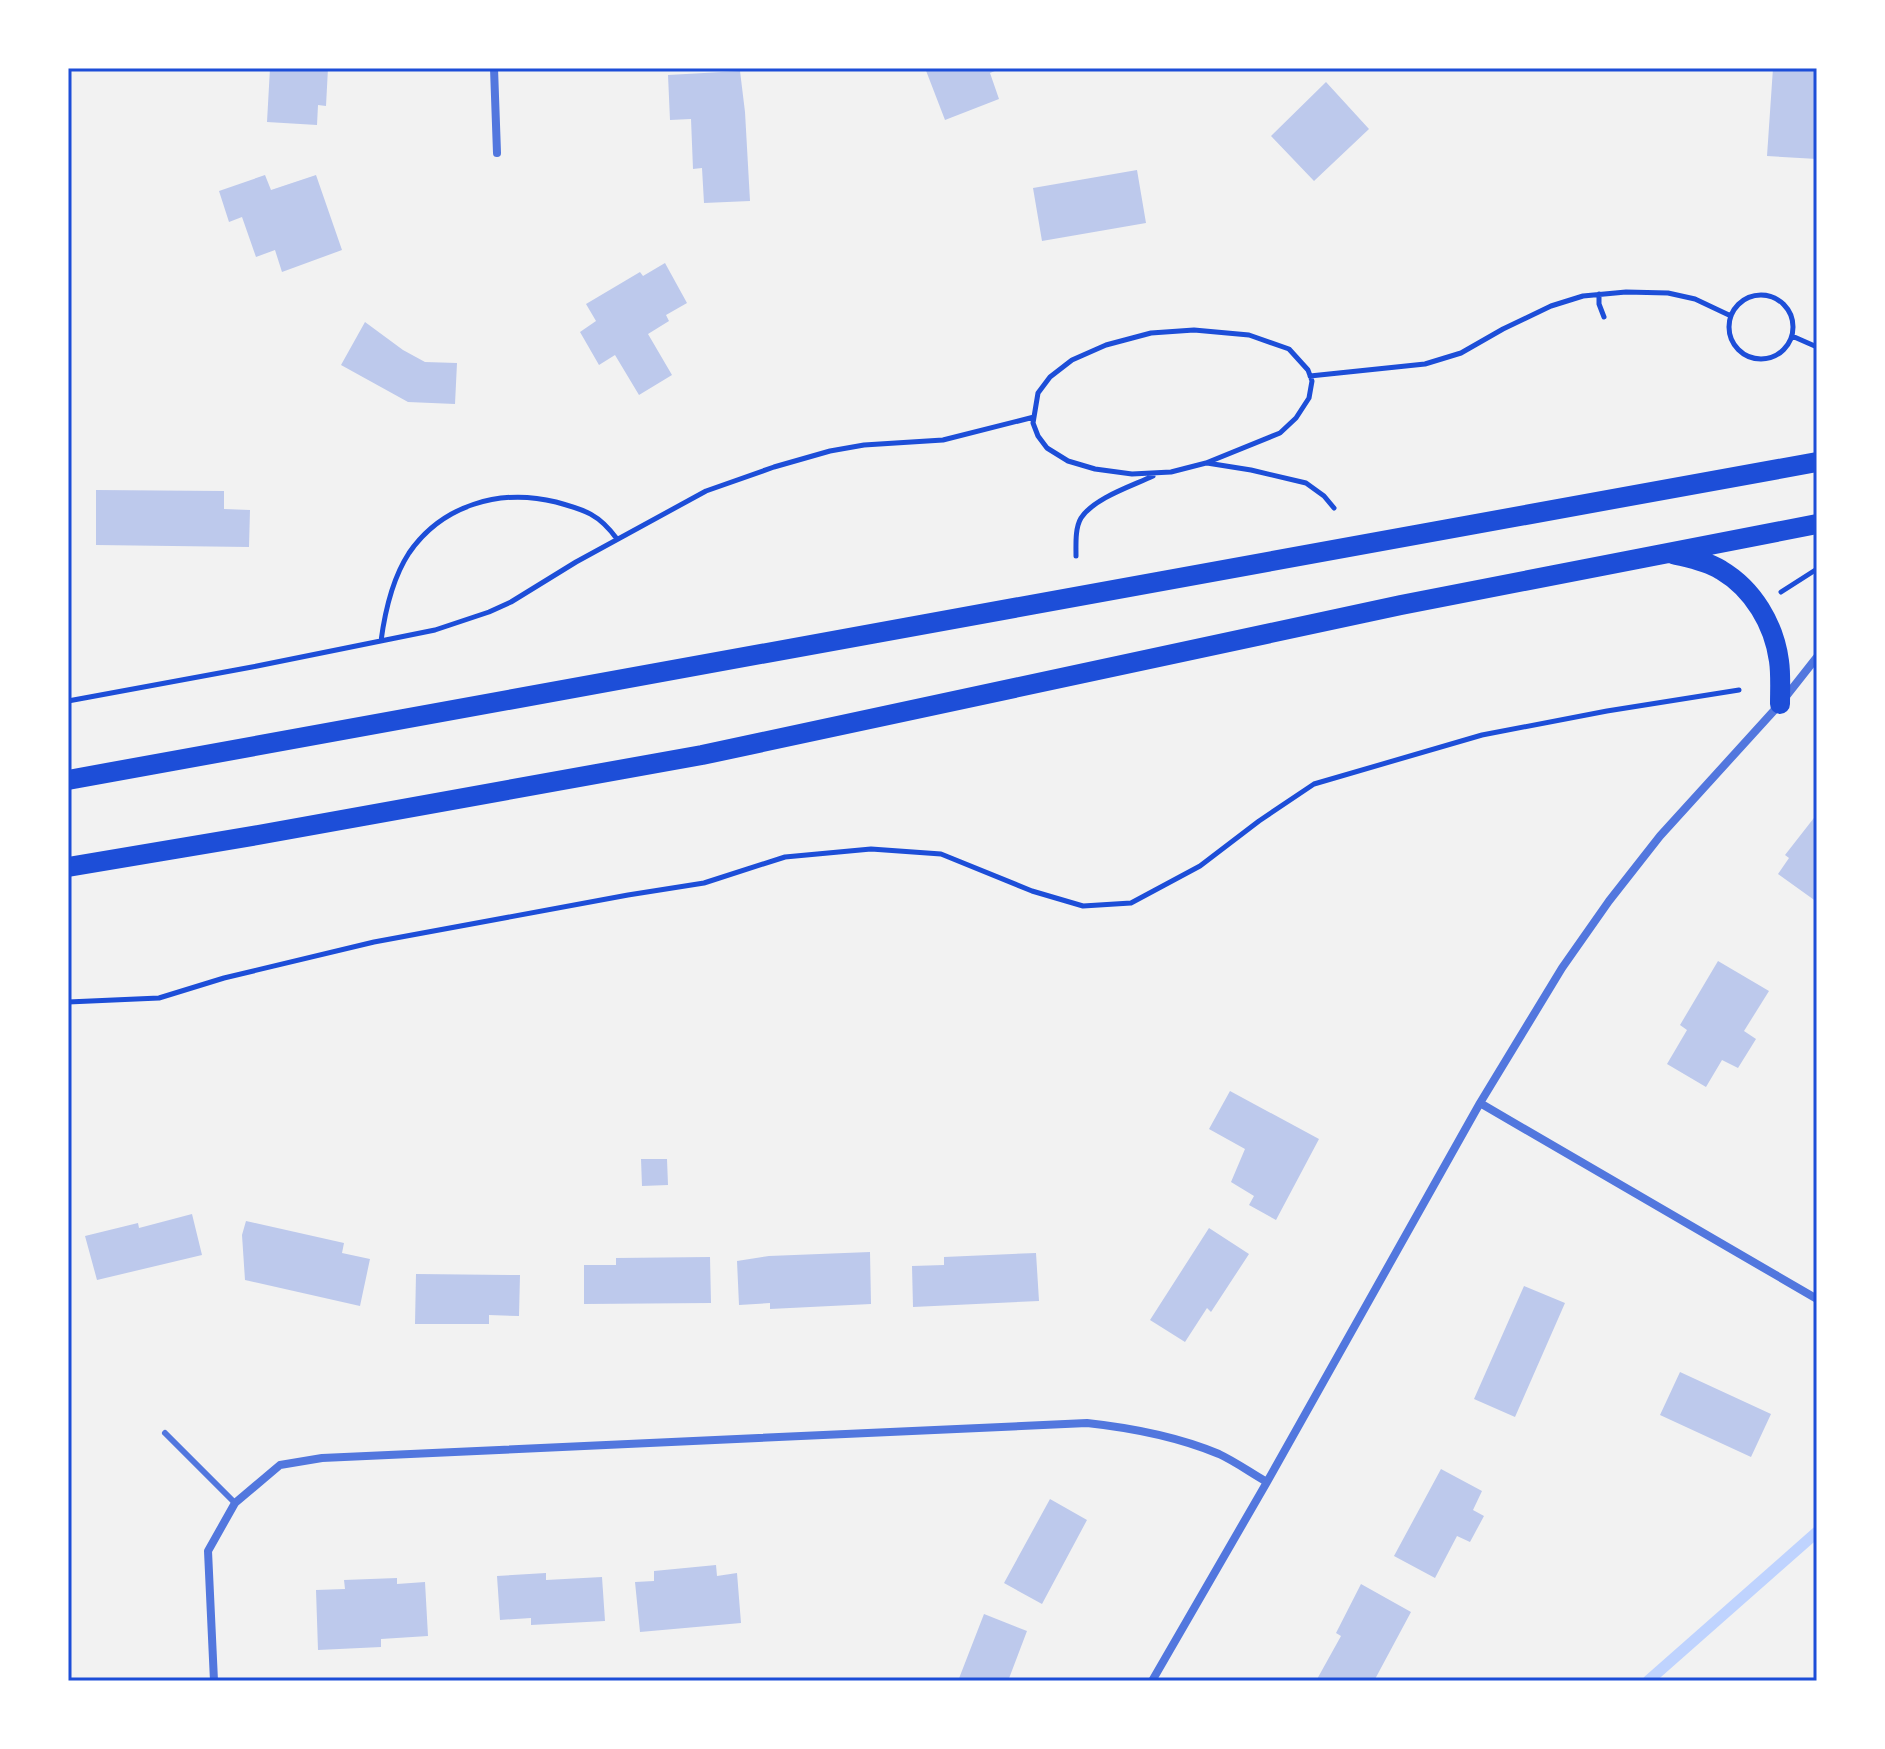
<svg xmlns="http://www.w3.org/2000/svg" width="1885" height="1749" font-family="Quicksand,sans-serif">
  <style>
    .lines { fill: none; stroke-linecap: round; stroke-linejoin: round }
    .stream { stroke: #bfd3fe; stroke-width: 11 }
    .building { fill: #bdc9ec }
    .path { stroke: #1d4ed8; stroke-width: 5 }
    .service { stroke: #5277de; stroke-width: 6 }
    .minor { stroke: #5277de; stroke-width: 8 }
    .primary { stroke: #1d4ed8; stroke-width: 20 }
    .neatline { fill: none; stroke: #1d4ed8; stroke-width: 3 }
  </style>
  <rect width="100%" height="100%" fill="#f2f2f2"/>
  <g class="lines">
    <path class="stream" d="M1648,1681L1817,1532"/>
  </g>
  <path class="building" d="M270,68H328L326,106L318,105L317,125L267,122Z
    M925,68H1002L990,73L999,99L945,120Z
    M1773,68H1817V159L1767,156Z
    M740,71L745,112L750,201L704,203L702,168L693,169L691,119L670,120L668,75Z
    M1326,82L1369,129L1314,181L1271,136Z
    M1137,170L1146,223L1042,241L1033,188Z
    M265,175L271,190L316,175L342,250L282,272L275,250L256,257L242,217L229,222L219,191Z
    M665,263L687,303L666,315L669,321L648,334L672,375L639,395L615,355L599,365L580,332L596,321L586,304L640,272L643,276Z
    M365,322L403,350L425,362L457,363L455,404L408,402L341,365Z
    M96,490L224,491V509L250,510L249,547L96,545Z
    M1817,814V902L1778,874L1789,858L1785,855Z
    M1718,961L1769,991L1744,1031L1756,1039L1738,1068L1722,1060L1706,1087L1667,1064L1687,1030L1680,1025Z
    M1230,1091L1319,1139L1276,1220L1249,1205L1254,1196L1231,1182L1245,1149L1209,1129Z
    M641,1159H667L668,1185L642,1186Z
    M192,1214L202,1255L97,1280L85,1236L138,1223L139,1228Z
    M246,1221L344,1243L342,1253L370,1259L360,1306L245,1280L242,1235Z
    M1209,1228L1249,1254L1211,1312L1207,1308L1185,1342L1150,1320Z
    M870,1252L871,1304L770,1309V1303L739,1305L737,1261L769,1256Z
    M1036,1253L1039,1301L913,1307L912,1266L944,1265V1257Z
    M710,1257L711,1303L584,1304V1265H616V1258Z
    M416,1274L520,1275L519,1316L489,1315V1324H415Z
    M1524,1286L1565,1303L1515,1417L1474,1399Z
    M1680,1372L1771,1414L1751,1457L1660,1415Z
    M1441,1469L1482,1491L1473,1510L1484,1516L1470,1542L1457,1536L1435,1578L1394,1556Z
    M1050,1499L1087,1520L1042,1604L1004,1583Z
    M716,1565L717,1576L737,1573L741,1623L640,1632L635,1582L654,1581V1571Z
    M546,1573V1580L602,1577L605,1621L531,1625V1618L500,1620L497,1576Z
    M397,1578V1584L425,1582L428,1636L381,1639V1647L318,1650L316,1590L345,1589L344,1580Z
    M1361,1584L1411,1612L1374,1681H1316L1341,1636L1336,1633Z
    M984,1614L1027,1631L1008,1681H958Z"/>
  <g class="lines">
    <path class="path" d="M1599,294V304L1604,317
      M1729 327a32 32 0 1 1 64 0a32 32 0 1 1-64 0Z
      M1194,330L1249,335L1289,349L1308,370L1312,381L1309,398L1296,418L1280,433L1206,463L1171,472L1132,474L1095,469L1068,461L1047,448L1038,436L1033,423L1038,393L1050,377L1072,360L1106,345L1151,333Z
      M1792,336L1817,347
      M1310,376L1425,364L1461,353L1503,329L1551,306L1583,296L1626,292L1668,293L1695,299L1731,316
      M1207,463L1251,470L1306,483L1324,496L1334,508
      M1076,556C1076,544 1075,528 1081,518C1094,498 1132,486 1153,476
      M1781,592L1817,569
      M381,641C385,611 392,579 409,553C442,505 500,488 556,502C585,510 599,514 617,539
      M68,701L252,667L435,630L489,612L511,602L576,562L706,491L774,467L830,451L864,445L943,440L1034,417
      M68,1002L159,998L224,978L374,942L628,895L704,883L785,857L871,849L941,854L1032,891L1083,906L1131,903L1200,866L1259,821L1314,784L1482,735L1607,711L1739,690"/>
    <path class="service" d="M165,1433L235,1503"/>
    <path class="minor" d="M494,68L497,153
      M1480,1103L1817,1299
      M214,1681L208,1551L235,1503L280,1465L322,1458L1087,1423C1133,1428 1176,1436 1219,1454C1236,1462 1251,1473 1267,1482
      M1152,1681L1267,1482L1480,1103L1562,968L1609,901L1660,836L1780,704L1817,657"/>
    <path class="primary" d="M1673,554C1689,558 1707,561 1721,570C1753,589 1774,624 1779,661C1781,675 1780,690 1780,704
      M68,780L1817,462
      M68,867L258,835L702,755L1401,605L1817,524"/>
  </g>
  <rect width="1885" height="1749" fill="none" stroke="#ffffff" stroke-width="140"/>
  <rect x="70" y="70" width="1745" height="1609" class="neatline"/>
</svg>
